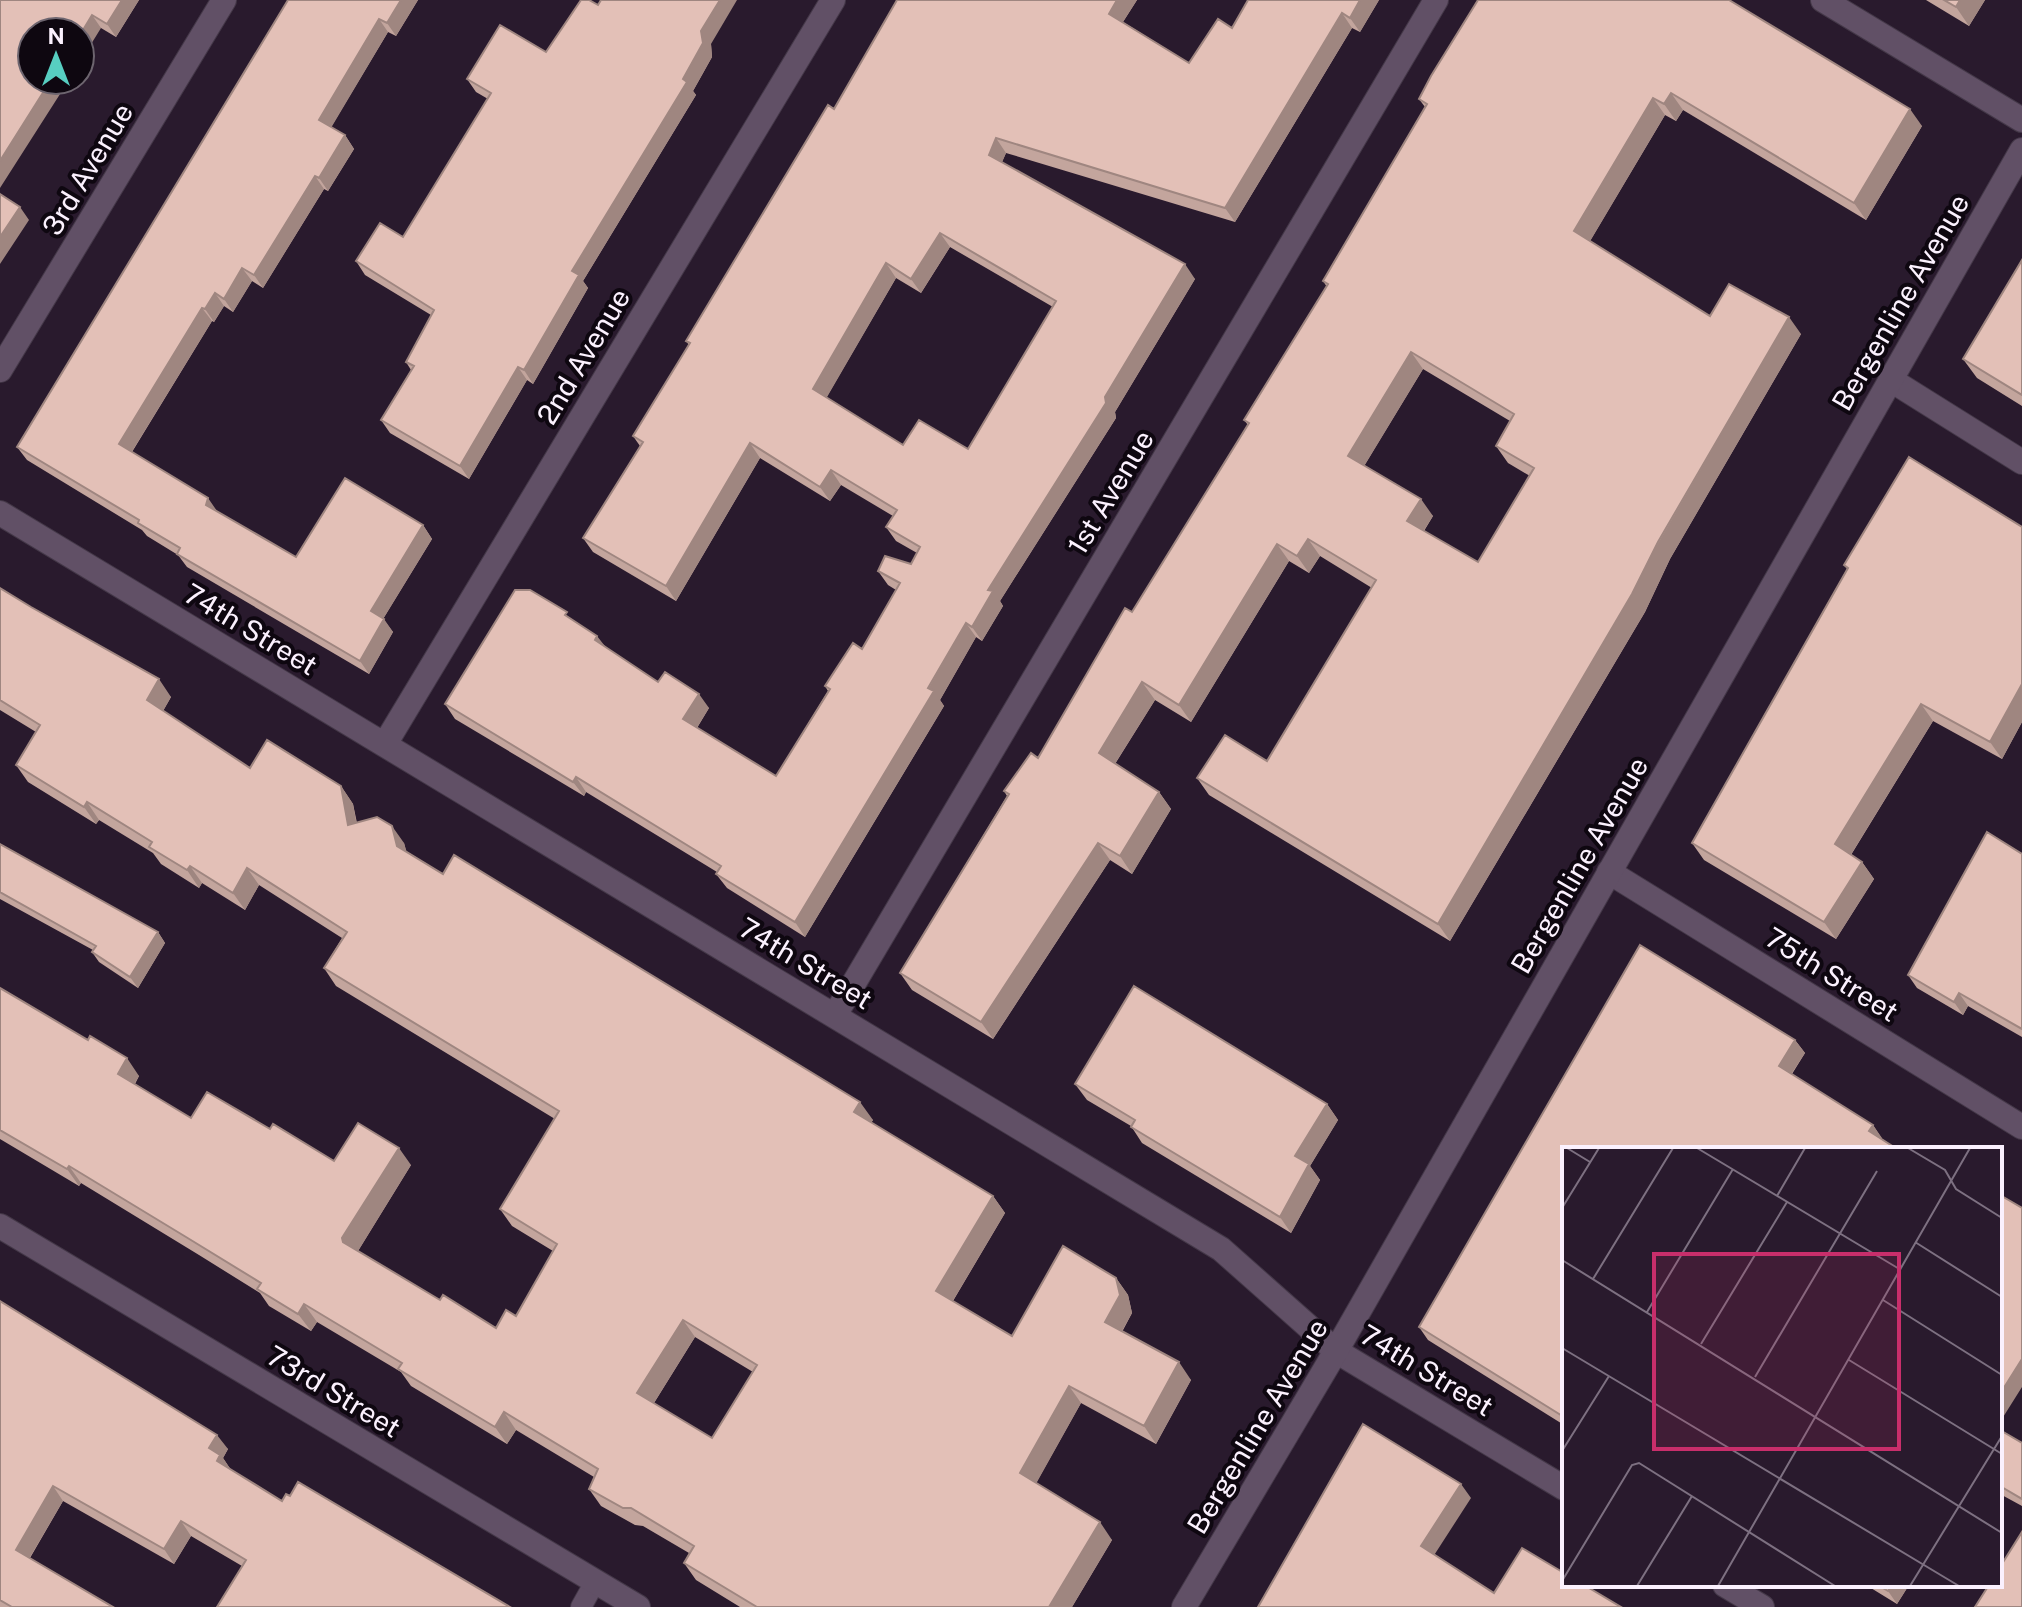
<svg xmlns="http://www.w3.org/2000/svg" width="2022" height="1607" font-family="'Public Sans',sans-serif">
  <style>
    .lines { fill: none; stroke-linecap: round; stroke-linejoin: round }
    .lane-casing { stroke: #443848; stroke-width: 22 }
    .street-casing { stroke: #443848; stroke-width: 26 }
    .secondary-casing { stroke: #443848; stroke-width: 26 }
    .lane { stroke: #615066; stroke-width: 20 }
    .street { stroke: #615066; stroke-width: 24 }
    .secondary { stroke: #615066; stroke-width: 24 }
    .wall { fill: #c3a59d; fill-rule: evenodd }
    .shaded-wall { fill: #9f8680 }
    .building { fill: #e3c0b7; stroke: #9f8680; stroke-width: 2; fill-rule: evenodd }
    .labels { text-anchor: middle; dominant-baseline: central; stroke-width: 8; stroke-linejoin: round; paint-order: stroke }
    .street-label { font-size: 28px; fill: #fbf1fe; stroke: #0e0710 }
    .inset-road { fill: none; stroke: #7d7081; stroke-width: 2 }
    .view { fill: #c82e6b; fill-opacity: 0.15; stroke: #c82e6b; stroke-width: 4 }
    .inset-edge { fill: none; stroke: #fbf1fe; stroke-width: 4 }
  </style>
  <rect width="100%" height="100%" fill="#291a2d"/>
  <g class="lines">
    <g class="lane-casing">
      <path id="lane" d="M581,1607L595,1582"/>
    </g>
    <g class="street-casing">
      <path id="street" d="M0,370L224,0
        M1891,380L2022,462
        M0,513L1221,1249L1336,1351L1564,1488
        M385,744L833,0
        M1609,872L2022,1127
        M835,1015L1436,0
        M0,1226L638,1607
        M1725,1585L1762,1607"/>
    </g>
    <g class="secondary-casing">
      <path id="secondary" d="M1823,0L2022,120
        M1184,1607L1336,1351L2022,150"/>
    </g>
    <use href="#lane" class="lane"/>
    <use href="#street" class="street"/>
    <use href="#secondary" class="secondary"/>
  </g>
  <path class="wall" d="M0,0H139L116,37L101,28Z
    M288,0H418L396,36L388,32L331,127L345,135L354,149L328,191L324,189L263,288L252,281L233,312L224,306L214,322L212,321L132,452L217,512L296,557L423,525L432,539L383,619L393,632L369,674L187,567L178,555L147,536L142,530L27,460L17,447Z
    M897,0H1137L1123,22L1189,63L1232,28L1379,0L1360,32L1352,28L1235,222L1006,153L1002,162L1195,279L1115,412L1116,418L1000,601L1003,606L982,641L976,637L940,700L944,706L805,937L727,888L716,874L717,872L586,792L584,796L455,719L445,704L572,620L605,647L658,682L709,708L697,728L776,776L828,691L825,686L862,649L896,590L888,585L878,571L911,564L917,553L896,541L886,527L893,516L841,485L830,501L760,458L676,601L593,552L583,538L640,446L633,436L689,345L686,341L834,109ZM950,247L1053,307L968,449L903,445L826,398L896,278L921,293Z
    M1478,0L1922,126L1866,220L1683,110L1676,121L1665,115L1590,241L1710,316L1801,334L1670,559L1645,612L1450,941L1209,795L1197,778L1267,761L1372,588L1320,556L1309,573L1289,561L1191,722L1155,700L1115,764L1159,792L1171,809L1132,874L1110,860L993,1039L912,990L900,973L1007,796L1004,791L1038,758L1132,612L1248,425L1244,420L1327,287L1323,281L1425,107L1419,99ZM1423,369L1510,421L1496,446L1508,463L1530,476L1478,562L1424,531L1433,516L1364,466Z
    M1926,0H1985L1969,26Z
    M598,5L711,44L712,57L693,91L696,95L583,281L588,288L533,384L527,380L469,479L390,433L381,420L411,370L406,362L431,315L365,275L356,261L403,237L488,99L476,92L467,79L546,52Z
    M2022,260V406L1977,378L1963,359Z
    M2022,527V722L2002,759L1933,721L1851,855L1862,862L1874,879L1836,939L1704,860L1692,843L1847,569L1844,565Z
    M0,588L171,697L163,711L250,768L341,786L353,804L357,823L404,843L406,851L443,874L873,1120L871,1123L993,1196L1005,1213L953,1301L1012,1336L1116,1278L1128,1295L1132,1313L1122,1332L1191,1380L1156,1444L1081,1403L1036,1483L1112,1540L1072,1607H740L696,1580L684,1563L689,1553L643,1526L635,1525L601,1506L589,1489L594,1477L516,1430L507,1444L411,1386L401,1372L317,1322L311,1331L269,1306L260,1293L199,1255L81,1183L79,1186L0,1139V988L139,1076L135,1084L191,1118L270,1129L334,1161L411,1165L358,1251L440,1300L496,1328L516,1316L553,1251L512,1226L500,1209L555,1119L336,986L324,968L342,938L259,885L245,910L202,883L199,888L161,864L153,853L99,820L96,824L28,782L16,765L36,732L0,710ZM695,1337L753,1372L712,1438L654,1403Z
    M0,844L158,932L165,943L138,988L99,962L92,952L93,950L0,899Z
    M2022,854V1037L1968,1006L1963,1015L1917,988L1908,975Z
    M1640,945L1795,1040L1805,1053L1792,1074L1873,1125L1882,1139L1897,1149H1564V1425L1428,1340L1419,1327Z
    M1075,1084L1327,1104L1338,1120L1310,1166L1320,1180L1291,1233L1142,1143L1131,1126L1087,1100Z
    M0,1301L228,1449L223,1458L231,1470L282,1501L242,1566L191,1536L174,1564L63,1501L30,1558L113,1607H0Z
    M2000,1430L2022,1443V1506L2000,1494Z
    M1866,1585H1909L1897,1604Z"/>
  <path class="shaded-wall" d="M122,0H139L116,37L107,24Z
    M401,0H418L396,36L387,23Z
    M720,0H737L711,44L712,57L693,91L696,95L583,281L588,288L533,384L524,370L572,271L683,79L701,31Z
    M1117,0H1137L1119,28L1109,14Z
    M1360,0H1379L1360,32L1350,18Z
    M1960,0H1985L1969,26L1956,7Z
    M1342,13L1352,28L1235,222L1225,208Z
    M92,15L101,28L80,62V35Z
    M379,19L388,32L328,133L319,120Z
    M51,80H69L0,188V161Z
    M1671,93L1683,110L1676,121L1664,104Z
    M1653,98L1665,115L1586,248L1574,231Z
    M1910,109L1922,126L1866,220L1854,203Z
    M345,135L354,149L328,191L319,178Z
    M996,138L1006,153L999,169L989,155Z
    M315,176L324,189L263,288L254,275Z
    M20,207L29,220L0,264V237Z
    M940,233L950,247L921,293L911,279Z
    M886,263L896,278L823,404L813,389Z
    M1185,264L1195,279L1115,412L1116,418L1000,601L1003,606L982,641L972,627L988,590Z
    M242,268L252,281L233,312L224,299Z
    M215,293L224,306L214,322L205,309Z
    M202,308L212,321L128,458L119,444Z
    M1789,317L1801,334L1670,559L1645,612L1450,941L1438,924Z
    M1411,352L1423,369L1360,473L1348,456Z
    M518,367L527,380L469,479L460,466Z
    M750,443L760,458L676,601L666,586Z
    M831,470L841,485L830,501L820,487Z
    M208,498L217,511L215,518L206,505Z
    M1421,499L1433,516L1419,538L1407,521Z
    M423,525L432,539L380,624L371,611Z
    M1308,539L1320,556L1309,573L1297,556Z
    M1277,544L1289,561L1191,722L1179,705Z
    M384,619L393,632L369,674L360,661Z
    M966,623L976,637L940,700L944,706L805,937L795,922Z
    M597,636L608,650L595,640Z
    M159,679L171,697L159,718L147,700Z
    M1142,682L1155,700L1111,770L1099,753Z
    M2022,684V722L2002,759L1990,742Z
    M699,694L709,708L693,734L683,719Z
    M1921,704L1933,721L1847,861L1835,844Z
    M576,777L586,792L584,796L573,782Z
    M341,786L353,804L360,843L348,825Z
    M1159,792L1171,809L1132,874L1120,856Z
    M87,802L99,820L96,824L84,807Z
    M392,826L404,843L410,863L397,846Z
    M1098,843L1110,860L993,1039L981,1022Z
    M1862,862L1874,879L1836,939L1824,922Z
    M190,866L202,883L199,888L187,870Z
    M247,868L259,885L245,910L233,893Z
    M158,932L165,943L138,988L130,977Z
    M1959,993L1968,1006L1963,1015L1954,1002Z
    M1795,1040L1805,1053L1788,1079L1779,1066Z
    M127,1058L139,1076L130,1091L118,1074Z
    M860,1102L873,1120L866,1130L854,1112Z
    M1327,1104L1338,1120L1310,1166L1320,1180L1291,1233L1280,1217L1295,1156Z
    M1873,1125L1882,1138L1879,1144L1869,1131Z
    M399,1148L411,1165L355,1256L343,1242L342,1238Z
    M69,1166L81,1183L79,1186L67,1169Z
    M993,1196L1005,1213L948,1309L936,1291Z
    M1116,1278L1128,1295L1132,1313L1117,1340L1105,1322Z
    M304,1304L317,1322L311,1331L298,1314Z
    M683,1320L695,1337L649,1411L637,1393Z
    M2022,1359V1387L2000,1422V1394Z
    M1179,1362L1191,1380L1156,1444L1144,1426Z
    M1069,1386L1081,1403L1032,1491L1020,1473Z
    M504,1412L516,1430L507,1444L495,1427Z
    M217,1435L228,1449L223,1458L231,1470L227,1476L209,1448Z
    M1461,1484L1471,1498L1431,1560L1421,1546Z
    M53,1486L63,1501L26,1564L16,1550Z
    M181,1521L191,1536L174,1564L164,1549Z
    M1100,1522L1112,1540L1072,1607H1049Z
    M1892,1585H1909L1897,1604L1888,1591Z"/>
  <path class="building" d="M0,0H122L107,24L92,15L80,35V32H32V80H51L0,161Z
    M288,0H401L387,23L379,19L319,120L345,135L319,178L315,176L254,275L242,268L224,299L215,293L205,309L202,308L119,444L208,498L206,505L296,557L345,478L423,525L371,611L384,619L360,661L177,554L180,548L138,523L139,520L17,447Z
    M581,0H589L598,5L601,0H720L701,31L703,43L683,79L687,82L572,271L579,275L524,370L518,367L460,466L381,420L414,366L406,362L434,310L356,261L380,223L403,237L491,93L467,79L500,25L546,52Z
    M897,0H1117L1109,14L1189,63L1218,19L1232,28L1248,0H1360L1350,18L1342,13L1225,208L996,138L989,155L1185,264L1105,397L1106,403L988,590L993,591L972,627L966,623L928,688L934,691L795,922L716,874L721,866L576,777L573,782L445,704L515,590H530L567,612L565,615L597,636L595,640L658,682L665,672L699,694L683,719L776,776L830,689L825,686L853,643L862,649L900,583L878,571L885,556L911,564L920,547L886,527L897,510L831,470L820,487L750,443L666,586L583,538L643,442L633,436L690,343L686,341L828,105L834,109ZM940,233L1056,301L968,449L919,420L903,445L813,389L886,263L911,279Z
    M1478,0H1729L1910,109L1854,203L1671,93L1664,104L1653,98L1574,231L1710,316L1729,284L1789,317L1658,542L1632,594L1438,924L1197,778L1225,735L1267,761L1376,580L1308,539L1297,556L1277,544L1179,705L1142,682L1099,753L1159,792L1120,856L1098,843L981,1022L900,973L1009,794L1004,791L1031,753L1038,758L1125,608L1132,612L1249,423L1244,420L1328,284L1323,281L1427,104L1419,99L1431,76ZM1411,352L1514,414L1496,446L1534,468L1478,562L1407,521L1421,499L1348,456Z
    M1944,0H1960L1956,7Z
    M0,194L20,207L0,237Z
    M2022,260V395L1963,359Z
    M1909,457L2022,527V684L1990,742L1921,704L1835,844L1862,862L1824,922L1692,843L1848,568L1844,565Z
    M0,588L31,607L159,679L147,700L250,768L267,740L341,786L348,825L377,817L392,826L397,846L443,874L454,855L860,1102L854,1112L993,1196L936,1291L1012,1336L1063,1246L1116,1278L1120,1295L1105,1322L1179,1362L1144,1426L1069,1386L1020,1473L1100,1522L1049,1607H757L684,1563L694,1546L631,1508H623L589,1489L598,1469L504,1412L495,1427L398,1369L402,1363L304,1304L298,1314L257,1289L261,1283L186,1237L69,1166L67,1169L0,1130V988L88,1040L90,1036L127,1058L118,1074L191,1118L207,1092L270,1129L273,1124L334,1161L358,1123L399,1148L342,1238L343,1242L440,1300L443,1295L496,1328L506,1310L516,1316L557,1244L500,1209L559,1111L324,968L347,932L247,868L233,893L190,866L187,870L149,847L152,842L87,802L84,807L16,765L40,725L0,700ZM683,1320L757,1365L712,1438L637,1393Z
    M1987,832L2022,854V1029L1959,993L1954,1002L1908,975Z
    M0,844L158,932L130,977L92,952L96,946L0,892Z
    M1640,945L1795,1040L1779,1066L1873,1125L1869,1131L1897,1149H1564V1417L1419,1327Z
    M1134,986L1327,1104L1295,1156L1309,1164L1280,1217L1131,1127L1135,1120L1075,1084Z
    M2000,1195L2022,1208V1359L2000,1394Z
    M0,1301L217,1435L209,1448L220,1455L217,1461L282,1501L286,1494L290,1496L298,1482L510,1607H217L246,1560L181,1521L164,1549L53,1486L16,1550L113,1607H12L0,1600Z
    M1363,1424L1461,1484L1421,1546L1494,1593L1522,1548L1564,1573V1585H1584L1621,1607H1258Z
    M2000,1430L2022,1443V1499L2000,1486Z
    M2022,1532V1607H1975L1989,1585H2000V1567Z
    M1878,1585H1892L1888,1591Z"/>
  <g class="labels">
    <g class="street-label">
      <text transform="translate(87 169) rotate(-59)">3rd Avenue</text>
      <text transform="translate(1900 302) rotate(-60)">Bergenline Avenue</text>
      <text transform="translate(583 356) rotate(-59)">2nd Avenue</text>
      <text transform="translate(1110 492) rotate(-59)">1st Avenue</text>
      <text transform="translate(251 629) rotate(31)">74th Street</text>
      <text transform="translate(1579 865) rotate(-60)">Bergenline Avenue</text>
      <text transform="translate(806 963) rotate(31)">74th Street</text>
      <text transform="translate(1832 974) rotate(32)">75th Street</text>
      <text transform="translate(1427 1370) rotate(31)">74th Street</text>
      <text transform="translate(334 1391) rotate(31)">73rd Street</text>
      <text transform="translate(1257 1426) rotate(-59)">Bergenline Avenue</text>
    </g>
  </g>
  <g transform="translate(1562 1147)">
    <rect width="440" height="440" fill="#291a2d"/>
    <path class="inset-road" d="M5,1L28,15M135,1L339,123M346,1L383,23L394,42L440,71M215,49L243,1M0,61L37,1M353,95L440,150M0,113L440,386M31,132L111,1M321,153L440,228M85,165L171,22M139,197L225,55M0,201L397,439M287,213L440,307M193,230L315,24M0,304L47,229M0,434L70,318L77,316L273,439M75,439L130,349M156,439L408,1M348,439L440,289"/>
    <path class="view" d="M92,107H337V302H92Z"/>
    <rect width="440" height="440" class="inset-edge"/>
  </g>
  <g transform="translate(56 56)"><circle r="38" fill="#0e0710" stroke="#6d656f" stroke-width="2"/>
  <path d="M0-6L14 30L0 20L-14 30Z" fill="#57cec1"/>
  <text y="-12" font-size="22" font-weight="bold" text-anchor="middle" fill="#fbf1fe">N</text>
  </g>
</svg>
